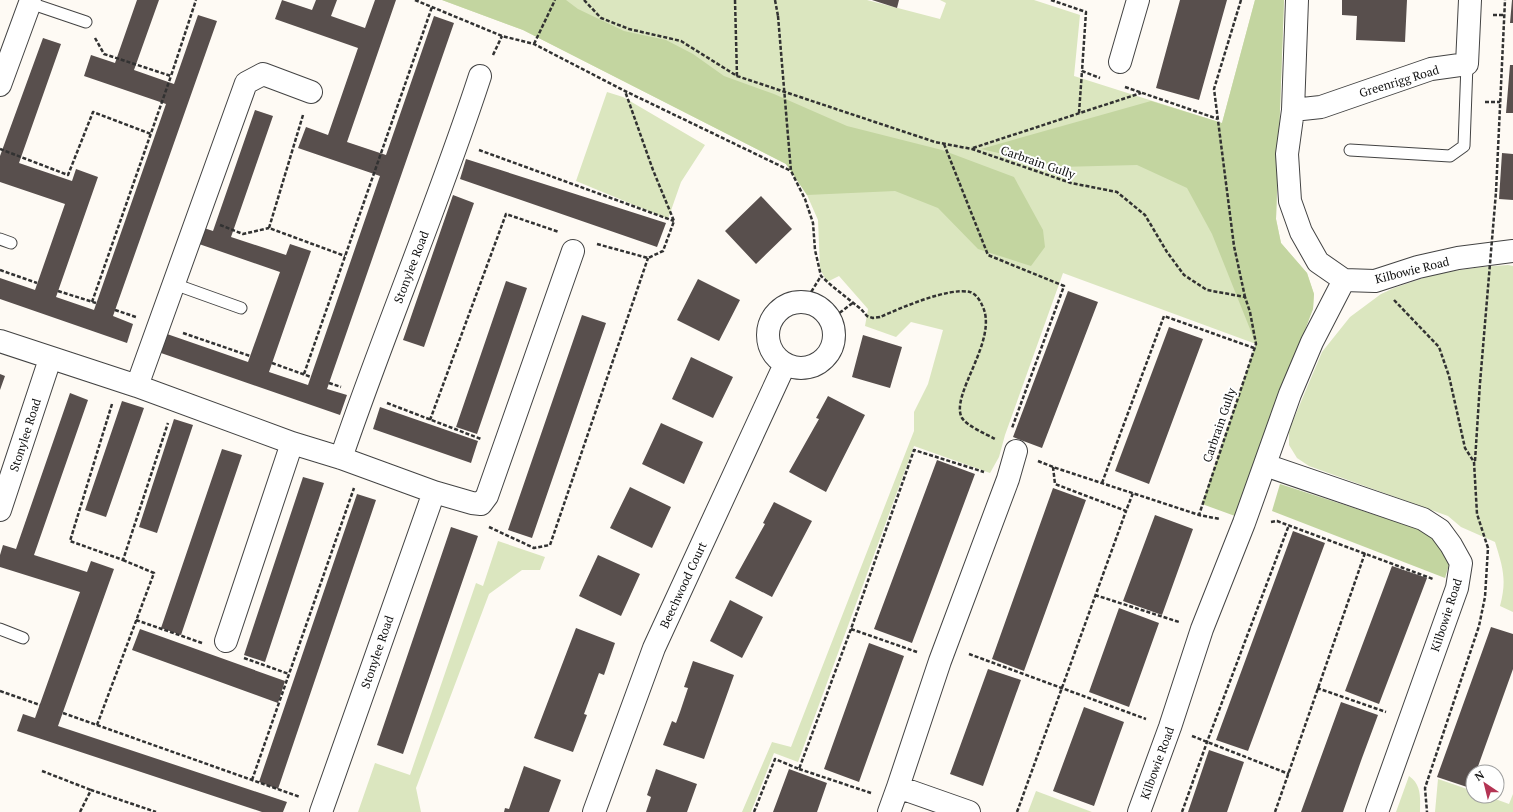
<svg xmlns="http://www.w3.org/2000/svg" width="1513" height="812" font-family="'PT Serif',serif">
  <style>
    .green { fill: #dbe6bf }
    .forest { fill: #c3d5a0 }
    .building { fill: #584f4d }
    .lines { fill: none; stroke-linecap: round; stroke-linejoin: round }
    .service-casing { stroke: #434343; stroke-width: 13 }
    .minor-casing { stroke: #434343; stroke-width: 24 }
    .path { stroke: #323232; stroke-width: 2.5; stroke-dasharray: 4 2; stroke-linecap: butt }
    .service { stroke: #fff; stroke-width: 11 }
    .minor { stroke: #fff; stroke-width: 22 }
    .path-bridge { stroke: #323232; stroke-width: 2.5; stroke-dasharray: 4 2; stroke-linecap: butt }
    .labels { text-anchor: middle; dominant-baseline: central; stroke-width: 4; stroke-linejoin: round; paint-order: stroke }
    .street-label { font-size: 12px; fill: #101010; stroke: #fff }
  </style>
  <rect width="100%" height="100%" fill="#fefaf4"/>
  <path class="green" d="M442,0H867L940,19L946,3L940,0H1034L1080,15L1074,76L1222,123L1255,0H1284L1276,219L1281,243L1307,273L1314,294L1313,309L1202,504L1256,344L1063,273L1005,435L999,457L990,473L914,446L798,762L774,753L751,812H742L772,742L791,747L914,431V412L928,384L943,330L911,322L896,337L865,326L868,309L839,276L827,282L820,269L818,220L807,195L786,164L523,30Z
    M607,92L623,97L705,145L681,182L668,219L576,181Z
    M1508,265L1513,266V612L1500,606C1507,580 1503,568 1495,542L1461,527L1448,516L1309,466L1297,458L1289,445V430L1322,352L1350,317L1381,294L1394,288L1438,273L1482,267Z
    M498,541L545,557L540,570H522L489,594L416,788L421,812H358L375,763L410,775L476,583L483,586Z
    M1409,776C1422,785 1420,798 1420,812H1396Z
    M1438,779L1473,791V796H1487L1509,804L1513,794V812H1435Z
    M1036,791L1092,812H1028Z"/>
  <path class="forest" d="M442,0H566L578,9L624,31L666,40L693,54L724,76L774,94L847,126L942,150L1014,177L1043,230L1045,247L1031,266L978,249L938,208L895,191L807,195L786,164L523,30Z
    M1255,0H1284L1276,219L1281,243L1307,273L1314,294L1313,309L1235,516L1202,504L1256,344L1212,234L1187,188L1137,165L1059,167L981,149L1151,101L1222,123Z
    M1280,484L1437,535L1451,558L1445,578L1272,511Z"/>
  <path class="building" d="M137,0H159L134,70L174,84L198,15L217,21L113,316L133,324L127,343L0,299V278L35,290L65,204L0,182V156L43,38L61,44L19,163L72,181L76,169L98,177L56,297L94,310L166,104L84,76L91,55L115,63Z
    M282,0L312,10L316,0H337L331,16L365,28L375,0H396L347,142L386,155L434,16L454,23L327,389L347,395L340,415L161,353L167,334L248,362L280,272L199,244L204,228L213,231L255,110L273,116L231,237L286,255L290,244L311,251L269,372L308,385L380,176L298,148L306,127L328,135L358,48L275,19Z
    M872,0H899L897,8Z
    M1180,0H1227L1199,100L1156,88Z
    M1342,0H1407L1405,42L1356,40L1357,16L1342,15Z
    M1512,0H1513V23H1510Z
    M1510,65H1513V113H1506Z
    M1502,153L1513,154V200L1499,199Z
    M466,159L666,223L657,247L460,179Z
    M453,195L474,203L424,347L403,340Z
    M761,196L792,229L756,264L725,231Z
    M698,279L740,300L719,341L677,320Z
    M506,281L527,288L477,434L456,427Z
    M1068,291L1098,302L1042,448L1013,437Z
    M582,315L606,323L532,538L508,530Z
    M1169,327L1203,339L1149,484L1115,471Z
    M863,335L902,347L890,388L852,377Z
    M691,357L733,377L713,418L672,399Z
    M0,374L5,376L0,390Z
    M70,393L88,400L34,555L87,572L91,561L114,569L58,726L287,802L283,812H262L17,731L23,714L35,718L80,592L0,567V555L3,545L16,549Z
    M828,396L865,415L826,492L789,472L815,426L819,419L816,418Z
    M122,401L144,408L106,517L85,510Z
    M380,407L478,441L471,463L373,429Z
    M174,419L193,425L157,533L139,527Z
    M661,423L703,442L684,484L642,464Z
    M222,449L242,455L181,635L161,628Z
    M937,460L975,474L912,643L874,629Z
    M303,477L324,483L265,662L244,655Z
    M630,487L671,507L652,548L610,528Z
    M1053,488L1086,500L1024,671L992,659Z
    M357,494L376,500L278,789L259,782Z
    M774,502L812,521L772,597L735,578L765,524L763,523Z
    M1155,515L1193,529L1162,615L1123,601Z
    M451,527L478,536L403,754L377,745Z
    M1293,531L1325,543L1248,751L1216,740Z
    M598,555L640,574L621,616L579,596Z
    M1392,566L1427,578L1379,704L1345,691Z
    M730,600L763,617L742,658L710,641Z
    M1119,608L1159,623L1129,707L1089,692Z
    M1491,627L1513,634V669L1476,772H1473V781L1470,788L1437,777Z
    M576,628L615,643L604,675L599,673L584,714L587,715L573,752L534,738Z
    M140,629L285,681L278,703L132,650Z
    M869,643L904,656L859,782L824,769Z
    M693,661L734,675L704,759L663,745L672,721L676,723L680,712L688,688L684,687Z
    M988,669L1021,680L983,786L950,774Z
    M1341,702L1378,715L1362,758L1343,812H1301Z
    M1084,707L1124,722L1094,806L1053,791Z
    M1209,750L1244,762L1227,812H1188Z
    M524,766L561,780L549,812H504L505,808L509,809Z
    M656,769L697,784L687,812H646L651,797L647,795Z
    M789,769L827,783L817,812H773Z"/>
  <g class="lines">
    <g class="service-casing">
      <path id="service" d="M30,3L86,22
        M1350,150L1450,156L1464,146L1467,64
        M0,239L11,243
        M174,284L241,308
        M0,629L23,638"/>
    </g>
    <g class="minor-casing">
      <path id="minor" d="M1297,0L1293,110L1287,154L1290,201L1301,232L1318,262L1344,280
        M1120,62L1138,0
        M0,85L30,3
        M1293,110L1321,107L1431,69L1467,64L1470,0
        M768 335a33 33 0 1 1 66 0a33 33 0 1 1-66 0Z
        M0,341L137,386L292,443L341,458L434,492L472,503L481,504L487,496L573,251
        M137,386L246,83L263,74L311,92
        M341,458C385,329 438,205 480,76
        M1265,465L1423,519L1440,530L1451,545L1461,563L1457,588L1377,812
        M0,510L50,359
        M226,641L292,443
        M898,787L940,661L1008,479L1016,451
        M321,812L434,492
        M594,812L654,648L785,364
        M889,812L898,787L969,812
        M1139,812L1170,727L1202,629L1244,523L1290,394L1312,342L1344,280L1375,281L1418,267L1458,258L1513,251"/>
    </g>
    <path class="path" d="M415,0L502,36L534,44L625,91L791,171
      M584,0L601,18L629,29L681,41L737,76L935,142L972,149L1071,183L1117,192L1145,215L1167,252L1184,275L1207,290L1245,297L1250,312L1256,344L1199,515
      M735,0L737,76
      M775,0L778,16
      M1051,0L1086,12L1082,71L1100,78
      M1241,0L1214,89L1234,246L1245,297
      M1493,15H1504
      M95,38L104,54L171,76L196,0
      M534,44L555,0
      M493,55L502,36
      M1125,87L1218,119
      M1485,102H1500
      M1079,113L1082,71
      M303,115L269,228L345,256
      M788,136L791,171L805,199L813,223L815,250L821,276L832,286L861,309L867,316L873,318L880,317C901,308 948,287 970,292C975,293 980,300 982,305C1000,339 949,395 962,418C967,426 986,434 995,439
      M944,144L988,255L1064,286L1012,428
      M973,148L1141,93
      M0,149L68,175L93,112L151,134
      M479,150L674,221
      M1496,192L1505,0
      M220,225L243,234L269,228
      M597,244L648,258L663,251L674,221L653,170L625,91
      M0,270L37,283
      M58,291L96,303
      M1394,300L1439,347L1449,376L1465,448L1474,462L1477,514L1488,548L1485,597L1479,626L1425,788L1427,812
      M92,302L171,76
      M805,302L821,276
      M115,310L136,317
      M830,320L854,302
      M183,333L250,356
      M272,363L311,377
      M304,374L432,7
      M329,383L341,387
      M387,403L481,439
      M112,404L70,541L123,560L168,423
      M430,420L506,214L559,232
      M1038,461L1053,467L1199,515L1220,519
      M1475,461L1480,383
      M1053,467L1055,484L1126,511L1133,493
      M1102,483L1164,316L1254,348
      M1271,522L1277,521L1433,579
      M489,527L534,548L550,545L648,258
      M1095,595L1179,622
      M136,620L202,643
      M851,629L917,652
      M969,654L1146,719
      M244,658L289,674
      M1317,688L1386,712
      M0,691L40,705
      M63,713L300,797
      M97,725L154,573L123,560
      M1192,736L1289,774
      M799,769L871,793
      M42,771L91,790
      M252,780L354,488
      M80,812L91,790L156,812
      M754,812L775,759L799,769L851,629L914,450L984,472
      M1017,812L1126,511
      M1182,812L1207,742L1289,525
      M1275,812L1365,553"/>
    <use href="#service" class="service"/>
    <use href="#minor" class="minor"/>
    <path class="path-bridge" d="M778,16L788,136
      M1480,383L1496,192"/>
  </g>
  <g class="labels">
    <g class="street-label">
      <text transform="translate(1399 81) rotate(-17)">Greenrigg Road</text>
      <text transform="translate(1038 162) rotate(19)">Carbrain Gully</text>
      <text transform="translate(411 267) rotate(-69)">Stonylee Road</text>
      <text transform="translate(1412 270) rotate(-14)">Kilbowie Road</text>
      <text transform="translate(1219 425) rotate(-71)">Carbrain Gully</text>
      <text transform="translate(25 435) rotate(-72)">Stonylee Road</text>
      <text transform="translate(683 585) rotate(-65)">Beechwood Court</text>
      <text transform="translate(1446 615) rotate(-72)">Kilbowie Road</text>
      <text transform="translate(377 652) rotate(-71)">Stonylee Road</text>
      <text transform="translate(1157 763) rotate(-70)">Kilbowie Road</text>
    </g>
  </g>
  <g transform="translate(1485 784) rotate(325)"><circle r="19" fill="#ffffff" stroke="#9f9f9f"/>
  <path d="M0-3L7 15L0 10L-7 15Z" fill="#b43454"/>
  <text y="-6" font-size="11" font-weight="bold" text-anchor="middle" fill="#101010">N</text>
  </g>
</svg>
